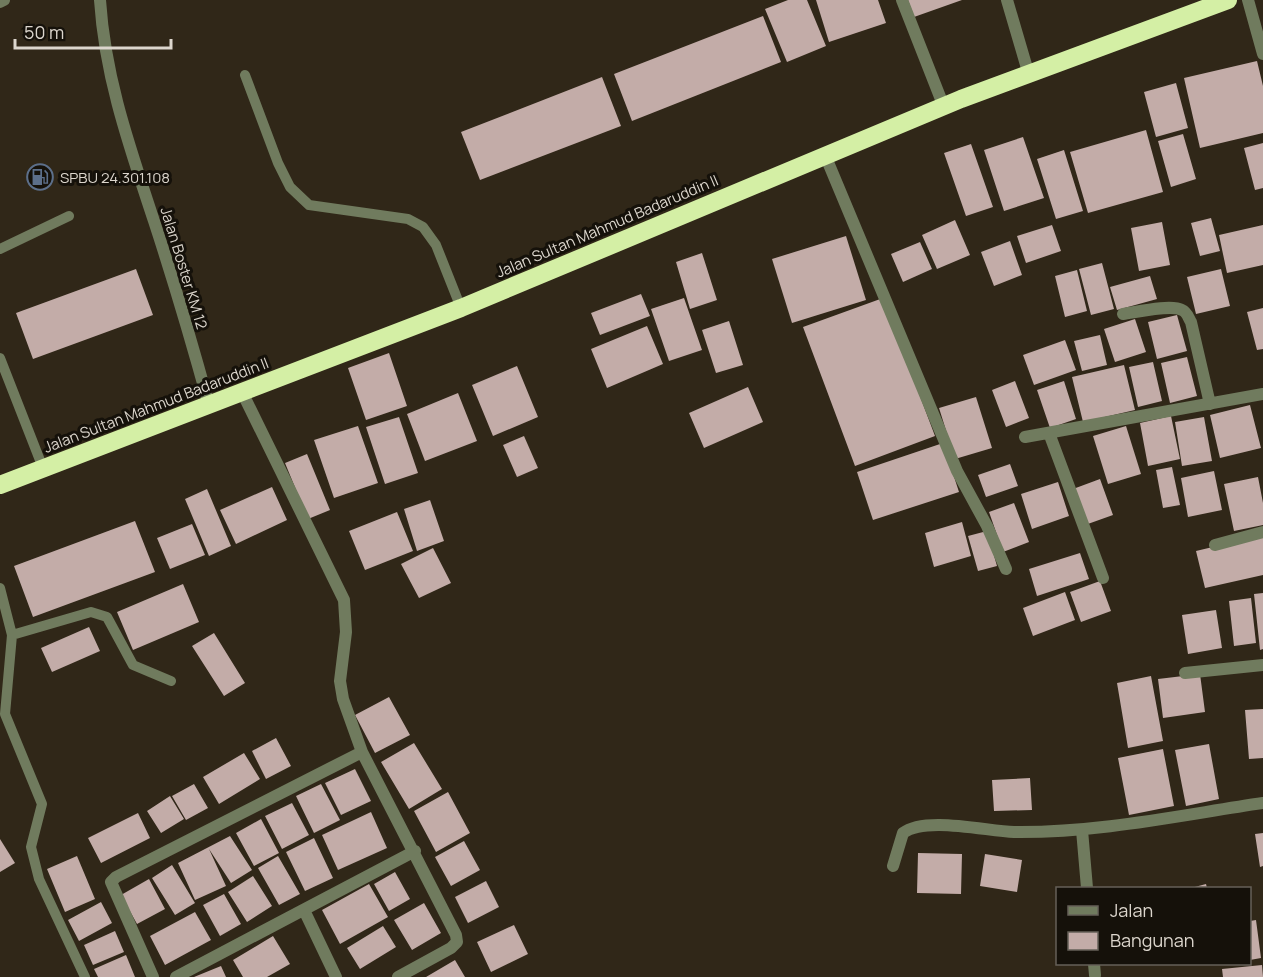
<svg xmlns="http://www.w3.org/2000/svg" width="1263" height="977" font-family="Manrope,sans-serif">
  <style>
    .building { fill: #c3aca8 }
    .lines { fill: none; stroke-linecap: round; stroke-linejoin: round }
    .lane { stroke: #707b5e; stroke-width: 10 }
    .street { stroke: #707b5e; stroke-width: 12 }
    .highway { stroke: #d4efa5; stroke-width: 18 }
    .labels { text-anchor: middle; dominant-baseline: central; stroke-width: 6; stroke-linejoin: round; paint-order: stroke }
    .poi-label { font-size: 15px; fill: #dcd6cd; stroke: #15110a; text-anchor: start }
    .street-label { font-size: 15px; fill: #dcd6cd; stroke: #15110a }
  </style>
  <rect width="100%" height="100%" fill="#302718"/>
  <path class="building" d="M788,0H807L826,46L787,62L765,9Z
    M816,0H878L886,23L829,42Z
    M908,0H962L914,17Z
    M763,16L781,62L632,121L614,74Z
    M1257,61L1263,86V133L1200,148L1184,78Z
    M602,77L621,126L480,180L461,132Z
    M1176,83L1188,128L1156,137L1144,92Z
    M1146,130L1163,192L1088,213L1070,152Z
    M1183,134L1196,179L1171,187L1158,141Z
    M1023,137L1044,198L1004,211L984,150Z
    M1263,143V188L1255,190L1244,148Z
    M971,144L993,207L966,216L944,153Z
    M1064,150L1083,211L1056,219L1037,159Z
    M1211,218L1220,251L1200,256L1191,223Z
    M955,220L970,255L937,269L922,235Z
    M1162,222L1170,265L1139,271L1131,228Z
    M1052,225L1061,251L1026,263L1017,236Z
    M1263,225V265L1227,273L1219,235Z
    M846,236L866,300L792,323L772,259Z
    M1010,241L1022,275L994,286L981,252Z
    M920,242L932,269L903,282L891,254Z
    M702,253L717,300L690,309L676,262Z
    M1102,263L1114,309L1091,315L1079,269Z
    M136,269L153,315L33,359L16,313Z
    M1221,269L1230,306L1196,314L1187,277Z
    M1077,270L1087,311L1065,317L1055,276Z
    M1150,276L1157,299L1117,310L1110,287Z
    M641,294L650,316L600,335L591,313Z
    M684,298L702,350L669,361L651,309Z
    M883,298L935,436L855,466L803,327Z
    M1263,308V349L1257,350L1247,312Z
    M1177,315L1187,351L1157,359L1148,322Z
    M1135,319L1146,352L1115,362L1104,329Z
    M729,321L743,365L716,373L702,330Z
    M647,326L663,364L607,388L591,349Z
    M1100,335L1107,365L1082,371L1074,341Z
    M1065,340L1076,370L1034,385L1023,355Z
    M389,353L407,406L366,420L348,368Z
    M1187,357L1197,396L1170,403L1161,363Z
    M1153,362L1162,401L1138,407L1129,367Z
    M1124,365L1135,410L1083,422L1072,377Z
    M517,366L538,417L493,436L472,385Z
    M1015,381L1029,418L1006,427L992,390Z
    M1064,381L1076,419L1050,428L1037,390Z
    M748,387L763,422L704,448L689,413Z
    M458,393L477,441L425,461L407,414Z
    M976,397L992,448L955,459L939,408Z
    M1250,405L1261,448L1220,458L1210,415Z
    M1171,416L1180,459L1148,466L1140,423Z
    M399,417L418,473L385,484L366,427Z
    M1204,417L1212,461L1182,466L1175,422Z
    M358,426L378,483L334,498L314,440Z
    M1126,426L1141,474L1108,484L1093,436Z
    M524,436L538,468L517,477L503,445Z
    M943,443L959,492L873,520L857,472Z
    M307,454L330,510L308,519L285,463Z
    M1010,464L1018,486L986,497L978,475Z
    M1172,467L1180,505L1163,508L1156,470Z
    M1214,471L1222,510L1188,517L1181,478Z
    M1258,477L1263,503V525L1234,531L1224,484Z
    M1100,479L1113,515L1085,525L1073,489Z
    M1058,482L1069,516L1032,529L1021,494Z
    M272,487L287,520L236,544L220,510Z
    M207,489L231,546L209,556L185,499Z
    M430,500L444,541L417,551L404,509Z
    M1014,503L1029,542L1003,552L989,512Z
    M397,512L413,551L365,570L349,531Z
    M135,521L155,572L33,617L14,566Z
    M962,522L971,556L934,567L925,533Z
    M192,524L205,555L170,569L157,538Z
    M987,531L997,566L978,571L968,536Z
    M1263,535V575L1205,588L1196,551Z
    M433,548L451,583L419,598L401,564Z
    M1080,553L1089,579L1037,596L1029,569Z
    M1100,581L1111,611L1081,622L1070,592Z
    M183,584L199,622L133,650L117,612Z
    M1065,592L1075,620L1033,636L1023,608Z
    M1263,593V649L1260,650L1254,594Z
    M1251,598L1256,643L1234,646L1229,601Z
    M1216,610L1222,648L1188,654L1182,615Z
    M89,627L100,651L52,672L41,648Z
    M214,633L245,683L224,696L192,646Z
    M1200,674L1205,712L1163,718L1158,679Z
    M1151,676L1163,741L1128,748L1117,683Z
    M389,697L410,735L375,753L355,715Z
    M1263,709V758L1249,759L1245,710Z
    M276,738L291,766L266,779L252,751Z
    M414,743L442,789L409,809L381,762Z
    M1209,744L1219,799L1186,806L1175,750Z
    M1163,749L1174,806L1129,815L1118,758Z
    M244,753L260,779L219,804L203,777Z
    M355,769L371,801L341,815L325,783Z
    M1030,778L1032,810L994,811L992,780Z
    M194,784L208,808L186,820L172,796Z
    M321,784L340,820L314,833L296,796Z
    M448,792L470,833L436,852L414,811Z
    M170,796L184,819L161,833L147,811Z
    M292,803L309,835L282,849L265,816Z
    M371,812L387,848L338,870L322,835Z
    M138,813L150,838L101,863L88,838Z
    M261,819L279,853L254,866L236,833Z
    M1263,833V866L1260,867L1255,834Z
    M230,836L252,870L231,883L209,849L226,886L195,900L178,863Z
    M314,838L333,878L305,891L286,852Z
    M0,839L15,863L0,872Z
    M464,841L480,870L451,886L435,857Z
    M918,853L962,854L961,894L917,893Z
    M985,854L1022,860L1017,892L980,886Z
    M77,856L95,899L65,912L47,869Z
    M278,856L300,894L279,905L258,868Z
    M172,865L195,903L175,915L152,878Z
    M395,872L410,899L389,911L374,884Z
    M253,876L272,906L247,922L228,892Z
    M149,879L165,909L137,924L121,895Z
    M486,881L499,907L468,923L455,897Z
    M369,884L388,917L340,944L322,910Z
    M1206,884L1207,888H1191Z
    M224,894L241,924L220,936L203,905Z
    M101,902L112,923L79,941L68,920Z
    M424,903L441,933L412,950L394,920Z
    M195,912L211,940L165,965L150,936Z
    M1256,920L1261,958L1250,960V921Z
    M514,925L528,954L491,972L477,942Z
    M383,926L396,947L360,969L347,948Z
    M115,931L124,952L93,965L84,945Z
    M273,936L290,964L267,977H243L233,960Z
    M126,955L135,977H98L94,969Z
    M455,960L465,977H426Z
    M1262,965L1263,977H1223L1222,969Z
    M221,966L226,977H194Z"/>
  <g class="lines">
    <path class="lane" d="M245,75L278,163L290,187L309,205L408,219L423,227L436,245L461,308
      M0,249L69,216
      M0,358L43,468
      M0,588L12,635L5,714L42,804L31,847L39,879L85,977
      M12,635L91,612L107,617L133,665L171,681"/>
    <path class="street" d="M100,0C105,78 130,148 154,221C174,282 192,343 209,405
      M902,0L944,107
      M1007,0L1029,75
      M1248,0L1263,54
      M0,2L4,0
      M825,155L957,471L987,526L1006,569
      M1123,314C1137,312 1171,304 1182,310C1187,312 1188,317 1191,322L1210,404
      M242,392L344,600L346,632L340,681L343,699L362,752L456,935L457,942L451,948L398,977
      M1049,433L1103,578
      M1025,437L1263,394
      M1215,545L1263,532
      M1185,673L1263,665
      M1082,830L1087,888
      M893,866L903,833C925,816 986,831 1014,832C1098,833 1181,815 1263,803
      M304,910L336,977
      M1094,964L1095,975
      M153,977L111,882L116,877L362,752
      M176,977L415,851"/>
    <path class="highway" d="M0,485L461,308L961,99L1228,0"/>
  </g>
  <defs>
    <g id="fuel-ring" transform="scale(1.35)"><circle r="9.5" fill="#15110a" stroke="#5c6f8a" stroke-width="1.5"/><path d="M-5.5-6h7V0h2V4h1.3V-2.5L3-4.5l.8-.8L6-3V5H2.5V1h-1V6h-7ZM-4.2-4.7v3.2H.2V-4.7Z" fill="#5c6f8a"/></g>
  </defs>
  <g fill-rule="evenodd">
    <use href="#fuel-ring" x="40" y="177"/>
  </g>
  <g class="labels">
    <g class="poi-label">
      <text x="60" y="177">SPBU 24.301.108</text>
    </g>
    <g class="street-label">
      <text transform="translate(607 226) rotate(-23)">Jalan Sultan Mahmud Badaruddin II</text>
      <text transform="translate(184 268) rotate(73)">Jalan Boster KM 12</text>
      <text transform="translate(156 405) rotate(-21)">Jalan Sultan Mahmud Badaruddin II</text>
    </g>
  </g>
  <rect x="1056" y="887" width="195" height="78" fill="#15110a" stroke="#656058" stroke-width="1.5"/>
  <rect x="1068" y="906" width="30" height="9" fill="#707b5e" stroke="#656058" stroke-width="1.5"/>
  <text x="1110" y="917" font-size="18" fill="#dcd6cd">Jalan</text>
  <rect x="1068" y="932" width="30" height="18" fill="#c3aca8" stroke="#656058" stroke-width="1.5"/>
  <text x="1110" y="947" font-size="18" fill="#dcd6cd">Bangunan</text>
  <path d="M15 39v9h156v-9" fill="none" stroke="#dcd6cd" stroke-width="3"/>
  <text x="24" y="39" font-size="18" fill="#dcd6cd" stroke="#15110a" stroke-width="4.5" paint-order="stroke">50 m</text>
</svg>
